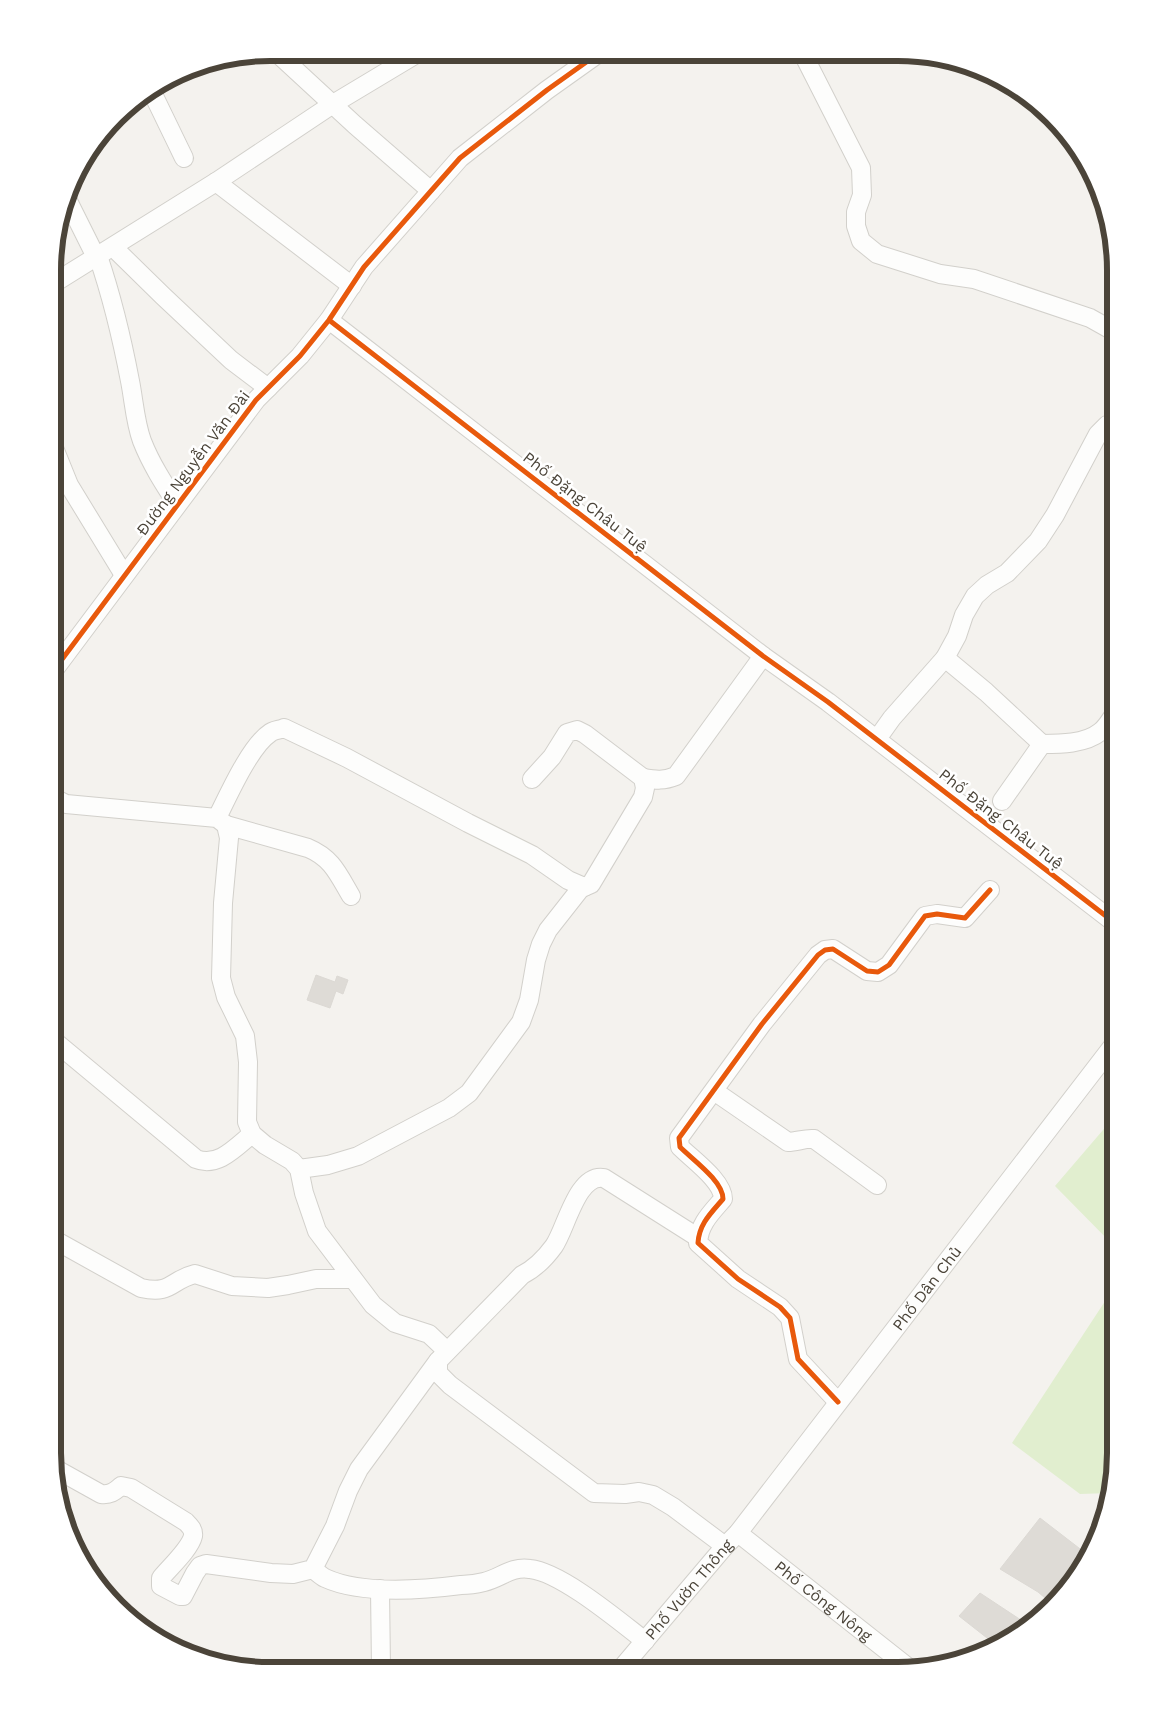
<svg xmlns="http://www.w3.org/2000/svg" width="1168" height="1723" font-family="'Work Sans',sans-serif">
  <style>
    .green { fill: #e1eecf }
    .building { fill: #dedbd6; stroke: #dcd9d4 }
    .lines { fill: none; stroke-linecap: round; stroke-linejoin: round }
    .minor-casing { stroke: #d2d0cb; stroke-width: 20 }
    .minor { stroke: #fdfdfc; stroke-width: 18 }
    .cycleway-casing { stroke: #fff; stroke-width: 8 }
    .cycleway { stroke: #e8590c; stroke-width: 5 }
    .labels { text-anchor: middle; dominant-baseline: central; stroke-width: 5; stroke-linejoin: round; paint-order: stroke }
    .street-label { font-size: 16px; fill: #4b4439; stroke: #fff }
    .rim { fill: none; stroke: #4b4439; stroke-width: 6 }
  </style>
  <rect width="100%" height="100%" fill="#f4f2ee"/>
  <path class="green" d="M1115,1116V1247L1055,1186Z
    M1115,1286V1467L1110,1493L1080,1494L1012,1443Z"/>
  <path class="building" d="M316,975L335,982L337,976L348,980L343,994L336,991L330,1008L307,1000Z
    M1040,1518L1088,1555L1079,1574L1051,1603L1038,1592L1000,1569Z
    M980,1593L1030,1626L996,1645L959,1616Z"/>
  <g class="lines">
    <g class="minor-casing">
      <g id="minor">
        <path d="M277,53L355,125L431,191"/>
        <path d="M803,54L861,168L862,195L856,212V226L861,241L877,254L940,274L974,279L1090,318L1115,332"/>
        <path d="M152,92L184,158"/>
        <path d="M216,182L352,286"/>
        <path d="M68,201L96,257"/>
        <path d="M113,247L163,296L231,360L268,388"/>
        <path d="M98,256C112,297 122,339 130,381C134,401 135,422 142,441C151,464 164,484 177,504"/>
        <path d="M54,283L216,182L333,104L418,53"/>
        <path d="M329,320L763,656L828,702L1115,923"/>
        <path d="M54,448L69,485L124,575"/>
        <path d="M54,670L256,400L300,356L329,320L364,267L460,158L547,90L599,53"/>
        <path d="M1115,713C1111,719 1106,728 1100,732C1085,744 1060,744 1042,744L986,692L945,658L957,636L964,615L975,596L987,585L1007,573L1038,541L1055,515L1098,434L1107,425L1115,422"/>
        <path d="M877,739L892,718L945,658"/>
        <path d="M643,778C656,780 664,781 676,776L763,656"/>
        <path d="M54,798L66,804L217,818L226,825L229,838L223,903L221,978L226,997L245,1036L248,1062L247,1122L252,1134L265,1145L292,1161L299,1169L304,1193L317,1231L373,1305L395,1323L429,1334L447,1351"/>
        <path d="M1002,801L1042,744"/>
        <path d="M217,818C228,796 250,746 270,733C273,730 280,730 284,728L347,758L468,823L532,855L568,880L584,887L591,884L643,797L645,788L643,778L585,734L577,730L567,733L552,757L532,779"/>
        <path d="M226,825L308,848C332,858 338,874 351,896"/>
        <path d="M53,1040L196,1159C218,1168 236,1147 252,1134"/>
        <path d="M714,1091L788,1142C797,1142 805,1138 814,1139L877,1185"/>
        <path d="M299,1169L328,1165L358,1156L449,1108L469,1093L521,1022L529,1000L536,960L541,944L548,930L581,888L584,887"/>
        <path d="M53,1239L141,1288C172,1295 170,1280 195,1274L232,1286L268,1288L288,1285L316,1279H353"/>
        <path d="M438,1361V1373L450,1385L594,1493L625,1494L639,1492L653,1495L673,1507L725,1546"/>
        <path d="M838,1402L798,1359L790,1318L780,1307L738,1279L698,1243C699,1224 711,1213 723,1199C723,1181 693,1160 680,1147L679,1138L762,1024L818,955L825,950L833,949L867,971L878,972L889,965L925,916L937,914L965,918L990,890"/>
        <path d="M56,1469L101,1494C110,1495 114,1492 121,1486L131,1488L186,1522C190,1526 194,1530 193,1536C190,1549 169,1568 161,1578V1586L180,1596H183L195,1573L200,1566L206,1564L271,1573L293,1574L313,1569L335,1526L348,1491L359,1469L438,1361L522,1275C534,1269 546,1257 554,1246C566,1229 577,1173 604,1178L694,1235H698"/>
        <path id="s1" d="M738,1533L909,1668"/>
        <path d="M313,1569C317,1572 321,1576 325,1578C362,1595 422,1590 461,1585C468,1585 476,1584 484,1582C501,1578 511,1566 530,1569C561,1572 619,1621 645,1641"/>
        <path d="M380,1589L381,1669"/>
        <path id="s2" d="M620,1670L725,1546L738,1533L1115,1043"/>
      </g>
    </g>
    <use href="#minor" class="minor"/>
    <g class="cycleway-casing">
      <path id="cycleway" d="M329,320L763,656L828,702L1115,923
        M54,670L256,400L300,356L329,320L364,267L460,158L547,90L599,53
        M838,1402L798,1359L790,1318L780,1307L738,1279L698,1243C699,1224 711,1213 723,1199C723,1181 693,1160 680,1147L679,1138L762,1024L818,955L825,950L833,949L867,971L878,972L889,965L925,916L937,914L965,918L990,890"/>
    </g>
    <use href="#cycleway" class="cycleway"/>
  </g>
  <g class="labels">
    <g class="street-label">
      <text transform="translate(193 463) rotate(-53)">Đường Nguyễn Văn Đài</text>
      <text transform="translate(585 502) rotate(38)">Phố Đặng Châu Tuệ</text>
      <text transform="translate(1001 819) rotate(38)">Phố Đặng Châu Tuệ</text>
      <text stroke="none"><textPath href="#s2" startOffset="490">Phố Dân Chủ</textPath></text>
      <text stroke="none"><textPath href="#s2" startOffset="106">Phố Vườn Thông</textPath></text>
      <text stroke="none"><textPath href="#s1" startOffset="109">Phố Công Nông</textPath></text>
    </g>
  </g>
  <path d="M0 0H1168V1723H0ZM270 61H898A209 209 0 0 1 1107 270V1453A209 209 0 0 1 898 1662H270A209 209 0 0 1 61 1453V270A209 209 0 0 1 270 61Z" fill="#fff" fill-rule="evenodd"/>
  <path class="rim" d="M270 61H898A209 209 0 0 1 1107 270V1453A209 209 0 0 1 898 1662H270A209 209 0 0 1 61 1453V270A209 209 0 0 1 270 61Z"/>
</svg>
